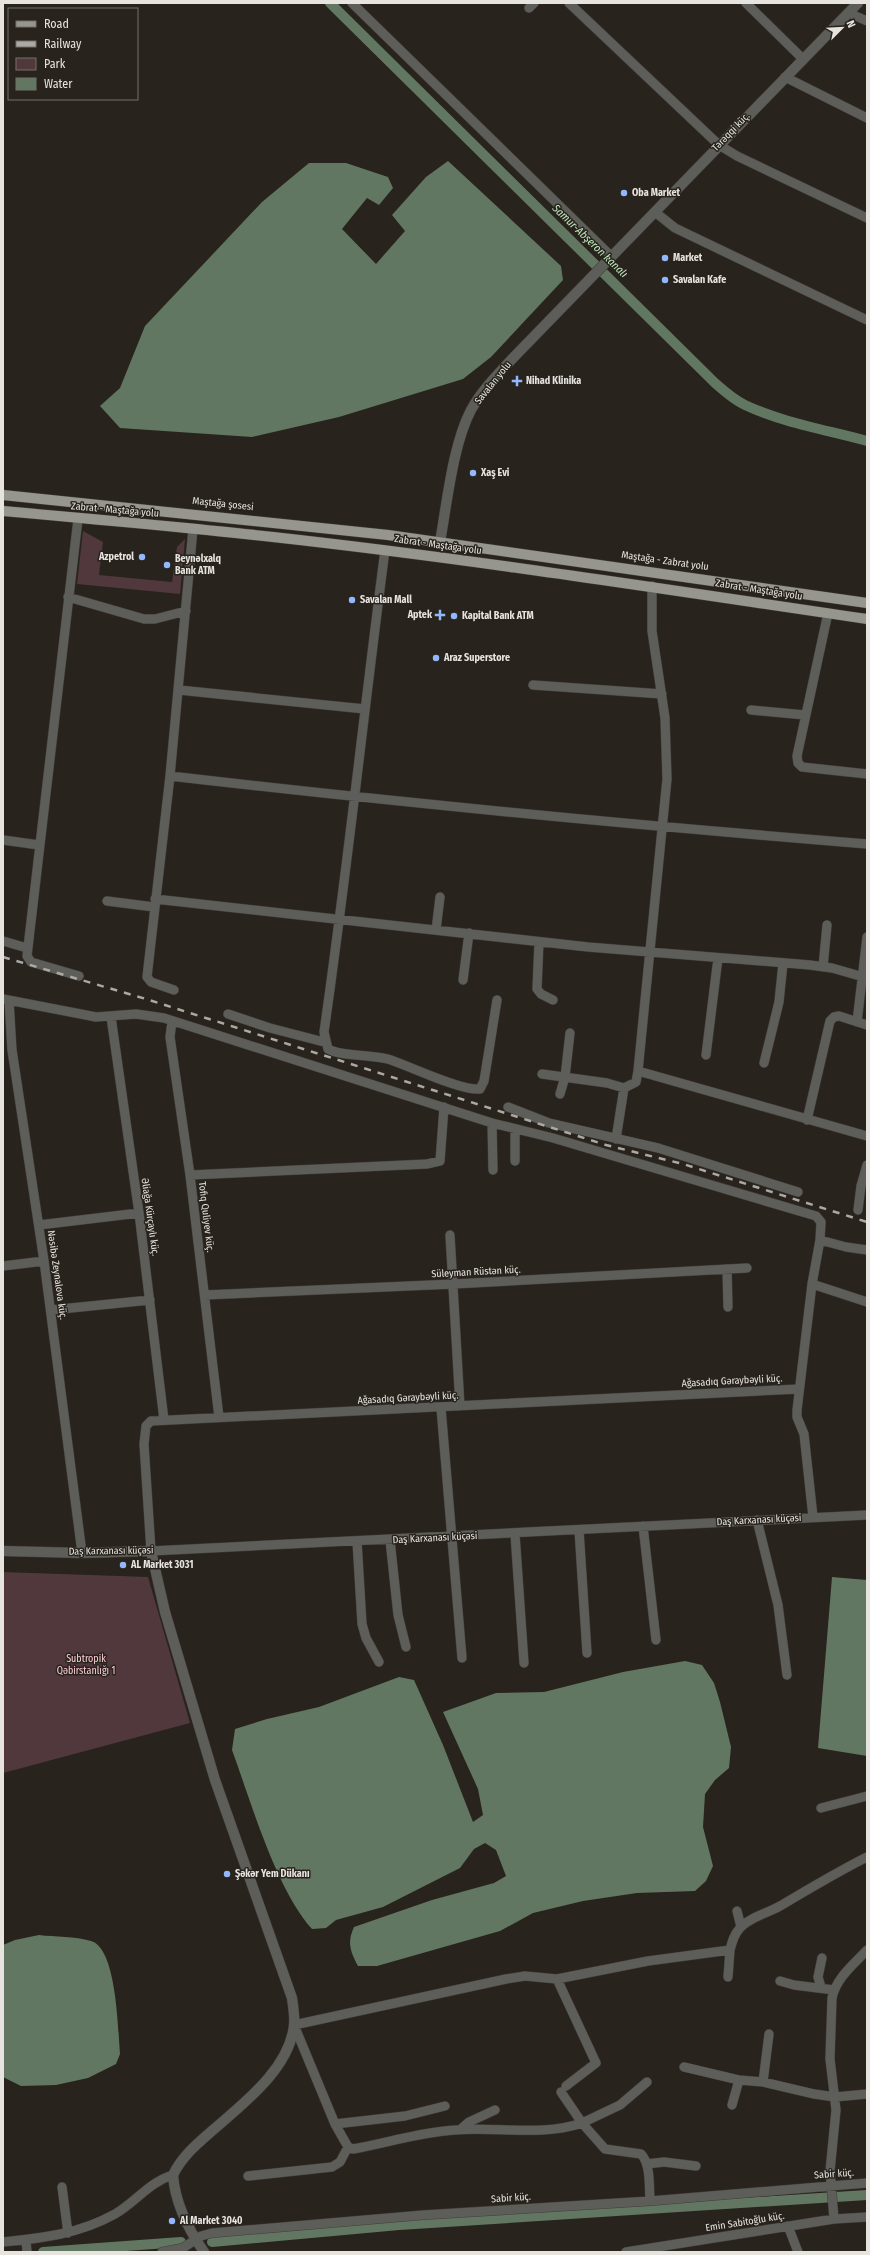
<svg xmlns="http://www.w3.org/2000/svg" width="870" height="2255" font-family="'Fira Sans Condensed',sans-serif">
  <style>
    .green { fill: #50383d }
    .water { fill: #617761 }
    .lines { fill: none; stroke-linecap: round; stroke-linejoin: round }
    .canal { stroke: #617761; stroke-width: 10 }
    .minor-casing { stroke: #433e38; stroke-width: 10 }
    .tertiary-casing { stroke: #433e38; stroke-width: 11 }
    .primary-casing { stroke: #433e38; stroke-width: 11 }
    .minor { stroke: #5d5d59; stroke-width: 9 }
    .tertiary { stroke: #5d5d59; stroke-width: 10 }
    .primary { stroke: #96968e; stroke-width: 10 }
    .rail { stroke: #aca8a4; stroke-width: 2.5; stroke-dasharray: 7 7; stroke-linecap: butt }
    .poi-dot { fill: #92b7fd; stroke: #28231d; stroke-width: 1.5 }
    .labels { text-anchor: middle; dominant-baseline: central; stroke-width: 3; stroke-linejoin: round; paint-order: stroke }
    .street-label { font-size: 10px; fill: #e7e4e0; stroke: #28231d }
    .poi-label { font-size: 10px; font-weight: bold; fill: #e7e4e0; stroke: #28231d; text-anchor: start }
    .park-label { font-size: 10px; fill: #feccd5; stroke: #28231d }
    .water-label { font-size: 11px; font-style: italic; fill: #c0eac0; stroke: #28231d }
  </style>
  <rect width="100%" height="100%" fill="#28231d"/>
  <path class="green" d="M83,531L103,542L99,575L172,582L177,547L185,539L180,594L77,584Z
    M3,1572L148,1577L190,1723L3,1773Z"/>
  <path class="water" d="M448,161L561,266L563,280L491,357L463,379L339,417L252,437L120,428L100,406L120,388L145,326L262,202L309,163H346L388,177L393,188L379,205L367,198L342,229L376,264L405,231L392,215L426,177Z
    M832,1577L867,1580V1756L818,1748Z
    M685,1661L702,1665L714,1683L720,1702L731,1747L729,1768L715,1780L705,1794L703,1827L713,1866L706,1881L695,1891L637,1893L583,1901L533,1913L500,1931L377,1966H358C350,1951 347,1942 354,1927L432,1900L494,1883L506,1876L496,1850L485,1843L474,1849L460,1868L383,1907L336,1920L326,1928L312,1929C276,1889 251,1802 232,1750L235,1729L267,1719L319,1707L399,1677L414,1680L443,1745L473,1822L483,1815L478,1789L443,1712L496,1693L544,1692L623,1672Z
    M39,1935C55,1937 75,1936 91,1941C117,1948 118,2031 120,2054L116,2064L88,2078L56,2085L21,2086L3,2077V1945L15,1940Z"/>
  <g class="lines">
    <path class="canal" d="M330,3L715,383C724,391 734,400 745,405C783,423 827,430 867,441
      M212,2242L399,2225L867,2195
      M43,2252L181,2242"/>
    <g class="minor-casing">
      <path id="minor" d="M352,3L612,257
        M569,3L719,145L737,156L867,218
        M746,3L803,59
        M529,8L534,3
        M849,13L867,21
        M785,77L867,118
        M655,212L675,228L867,320
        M78,519L27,956L31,962L79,976
        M385,550C364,711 347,872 324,1032L328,1049C342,1057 373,1054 391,1060C411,1067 462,1091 480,1089L484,1081L497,1000
        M68,597L144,619H155L186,611
        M828,613L797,756L798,763L802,767L867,774
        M533,685L662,694
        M179,690L365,709
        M751,710L805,715
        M170,776C402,803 634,825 867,844
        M3,840L39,845
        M155,899L588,947L810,965L832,968L867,978
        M107,901L154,907
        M436,930L440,897
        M3,941L27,948
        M539,942L537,989L541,994L553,1000
        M823,967L827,925
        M463,980L469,933
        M174,990L151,982L147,977L170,776L193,529
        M3,999L96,1017L136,1014L164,1018L492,1123L553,1138L816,1216L821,1222L820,1240L846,1247L867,1250
        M9,1000L12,1050L44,1261L82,1553
        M228,1014L270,1028L324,1042
        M111,1017L139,1213L164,1420
        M172,1021L170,1037L190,1175L219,1417
        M857,1022L867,937
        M706,1055L718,958
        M764,1063L779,1002L783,963
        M638,1071L867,1136
        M542,1074L607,1083L624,1088
        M560,1094L565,1077L570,1033
        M508,1107L549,1123L658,1148L798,1192
        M807,1120L830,1021L834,1017L839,1016L867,1025
        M492,1123L493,1170
        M515,1129V1161
        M616,1139L624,1088L636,1082L638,1071L667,779L665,718L652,631V586
        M190,1175L427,1164L440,1161L444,1107
        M858,1210L861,1186L867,1165
        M39,1225L139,1213
        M450,1235L460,1406
        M3,1266L44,1261
        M727,1269L728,1307
        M812,1284L867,1302
        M205,1295L454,1284L747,1268
        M51,1310L150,1300
        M799,1389L151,1421L146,1426L144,1444L151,1551L867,1515
        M441,1408L462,1658
        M813,1517L804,1434L797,1417V1410L812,1284L820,1240
        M757,1520L778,1605L787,1675
        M643,1526L656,1640
        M579,1530L587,1653
        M515,1534L524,1663
        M390,1540L398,1615L406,1647
        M357,1541L362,1624L366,1638L379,1662
        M821,1808L867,1796
        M737,1911L741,1927
        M728,1977L730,1950
        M557,1979L596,2063L566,2086
        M780,1981L794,1985L834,1990
        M821,1987L818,1977L822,1958
        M684,2067L739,2080L763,2082L814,2094L835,2097L867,2094
        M763,2082L769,2034
        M561,2092L582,2123L620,2105L647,2082
        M732,2105L739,2080
        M335,2124L405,2116L445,2106
        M461,2129L469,2122L495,2110
        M647,2164L664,2162L696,2166
        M248,2176L332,2167L340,2162L348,2147
        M62,2187L68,2233
        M650,2201C649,2188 651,2164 641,2154L605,2149L582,2123C541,2137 497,2126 455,2130C420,2132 387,2143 353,2149L348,2147L335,2124L294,2025L506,1979L525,1976L557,1979L648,1961L730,1950C732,1942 734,1934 740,1928C750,1917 768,1913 780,1906C809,1889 837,1872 867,1857
        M834,2219L830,2171L836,2110L830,2059L832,1998C836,1978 854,1964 867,1950
        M788,2226L798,2252
        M26,2240L27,2252
        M3,2242C43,2238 79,2234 115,2214C136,2202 149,2182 173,2175
        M162,2252L183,2248L201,2236L212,2233L423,2215L650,2201L867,2183
        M626,2252L834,2219L867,2217"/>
    </g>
    <g class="tertiary-casing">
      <path id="tertiary" d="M440,542C447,503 453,444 471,410C482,390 498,374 513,358L858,3
        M3,1551L82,1553L151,1551L165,1612L215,1780L292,1998C293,2006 295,2016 294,2025C290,2068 244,2103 213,2130C198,2143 182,2156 173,2175C175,2202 188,2229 204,2252"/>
    </g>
    <g class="primary-casing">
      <path id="primary" d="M3,495L388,535L867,603
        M3,511C93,519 183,527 273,537C472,559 669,590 867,619"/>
    </g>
    <use href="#minor" class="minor"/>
    <use href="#tertiary" class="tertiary"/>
    <use href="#primary" class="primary"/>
    <path class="rail" d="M3,957L146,999L606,1145L683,1164L867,1222"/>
  </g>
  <g class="poi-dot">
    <circle cx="624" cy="193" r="4"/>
    <circle cx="665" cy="258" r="4"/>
    <circle cx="665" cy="280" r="4"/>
    <path d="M515 375h4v4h4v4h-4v4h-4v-4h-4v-4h4z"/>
    <circle cx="473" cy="473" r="4"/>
    <circle cx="142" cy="557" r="4"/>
    <circle cx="167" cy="565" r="4"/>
    <circle cx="352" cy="600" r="4"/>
    <path d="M438 609h4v4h4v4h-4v4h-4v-4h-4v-4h4z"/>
    <circle cx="454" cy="616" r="4"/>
    <circle cx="436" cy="658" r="4"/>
    <circle cx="123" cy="1565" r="4"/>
    <circle cx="227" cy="1874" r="4"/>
    <circle cx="172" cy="2221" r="4"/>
  </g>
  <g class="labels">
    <g class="street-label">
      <text transform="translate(731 132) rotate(-46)">Tərəqqi küç.</text>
      <text transform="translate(493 383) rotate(-51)">Savalan yolu</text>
      <text transform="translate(223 504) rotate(6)">Maştağa şosesi</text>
      <text transform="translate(115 510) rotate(5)">Zabrat - Maştağa yolu</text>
      <text transform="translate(438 545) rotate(8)">Zabrat - Maştağa yolu</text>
      <text transform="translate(665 561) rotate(8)">Maştağa - Zabrat yolu</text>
      <text transform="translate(759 590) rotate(9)">Zabrat - Maştağa yolu</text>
      <text transform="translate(150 1217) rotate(82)">Əliağa Kürçaylı küç.</text>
      <text transform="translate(206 1217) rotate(83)">Tofiq Quliyev küç.</text>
      <text transform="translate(476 1272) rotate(-3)">Süleyman Rüstən küç.</text>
      <text transform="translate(57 1275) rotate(82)">Nəsibə Zeynalova küç.</text>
      <text transform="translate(732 1381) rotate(-3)">Ağasadıq Gəraybəyli küç.</text>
      <text transform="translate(408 1398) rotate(-3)">Ağasadıq Gəraybəyli küç.</text>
      <text transform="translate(759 1520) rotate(-3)">Daş Karxanası küçəsi</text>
      <text transform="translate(435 1538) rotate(-3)">Daş Karxanası küçəsi</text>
      <text transform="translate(111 1551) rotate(-1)">Daş Karxanası küçəsi</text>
      <text transform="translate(834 2174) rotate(-4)">Sabir küç.</text>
      <text transform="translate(511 2198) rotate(-4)">Sabir küç.</text>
      <text transform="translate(745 2222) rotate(-9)">Emin Sabitoğlu küç.</text>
    </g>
    <g class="poi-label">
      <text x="632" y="193">Oba Market</text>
      <text x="673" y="258">Market</text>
      <text x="673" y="280">Savalan Kafe</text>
      <text x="526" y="381">Nihad Klinika</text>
      <text x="481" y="473">Xaş Evi</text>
      <text x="134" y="557" text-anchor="end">Azpetrol</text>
      <text x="175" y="559">Beynəlxalq<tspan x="175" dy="12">Bank ATM</tspan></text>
      <text x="360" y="600">Savalan Mall</text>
      <text x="432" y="615" text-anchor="end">Aptek</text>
      <text x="462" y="616">Kapital Bank ATM</text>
      <text x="444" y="658">Araz Superstore</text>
      <text x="131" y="1565">AL Market 3031</text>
      <text x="235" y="1874">Şəkər Yem Dükanı</text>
      <text x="180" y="2221">Al Market 3040</text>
    </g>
    <g class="park-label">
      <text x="86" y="1659">Subtropik<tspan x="86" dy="12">Qəbirstanlığı 1</tspan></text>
    </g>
    <g class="water-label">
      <text transform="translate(590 241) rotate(44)">Samur-Abşeron kanalı</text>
    </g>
  </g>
  <rect width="870" height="2255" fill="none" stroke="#e7e4e0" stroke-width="8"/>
  <rect x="8" y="8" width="130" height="92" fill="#28231d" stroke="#74706b"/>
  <rect x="16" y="21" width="20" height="6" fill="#96968e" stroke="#74706b"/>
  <text x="44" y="28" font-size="12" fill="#e7e4e0">Road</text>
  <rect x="16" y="41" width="20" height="6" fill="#aca8a4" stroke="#74706b"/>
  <text x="44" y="48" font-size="12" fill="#e7e4e0">Railway</text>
  <rect x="16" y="58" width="20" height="12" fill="#50383d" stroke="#74706b"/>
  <text x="44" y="68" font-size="12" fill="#e7e4e0">Park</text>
  <rect x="16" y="78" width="20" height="12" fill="#617761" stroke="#74706b"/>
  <text x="44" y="88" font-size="12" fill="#e7e4e0">Water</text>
  <g transform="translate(842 28) rotate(66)" stroke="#28231d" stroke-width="3" paint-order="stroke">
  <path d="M0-3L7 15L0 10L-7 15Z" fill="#e7e4e0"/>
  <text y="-6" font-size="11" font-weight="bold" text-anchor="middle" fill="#e7e4e0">N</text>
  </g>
</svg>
